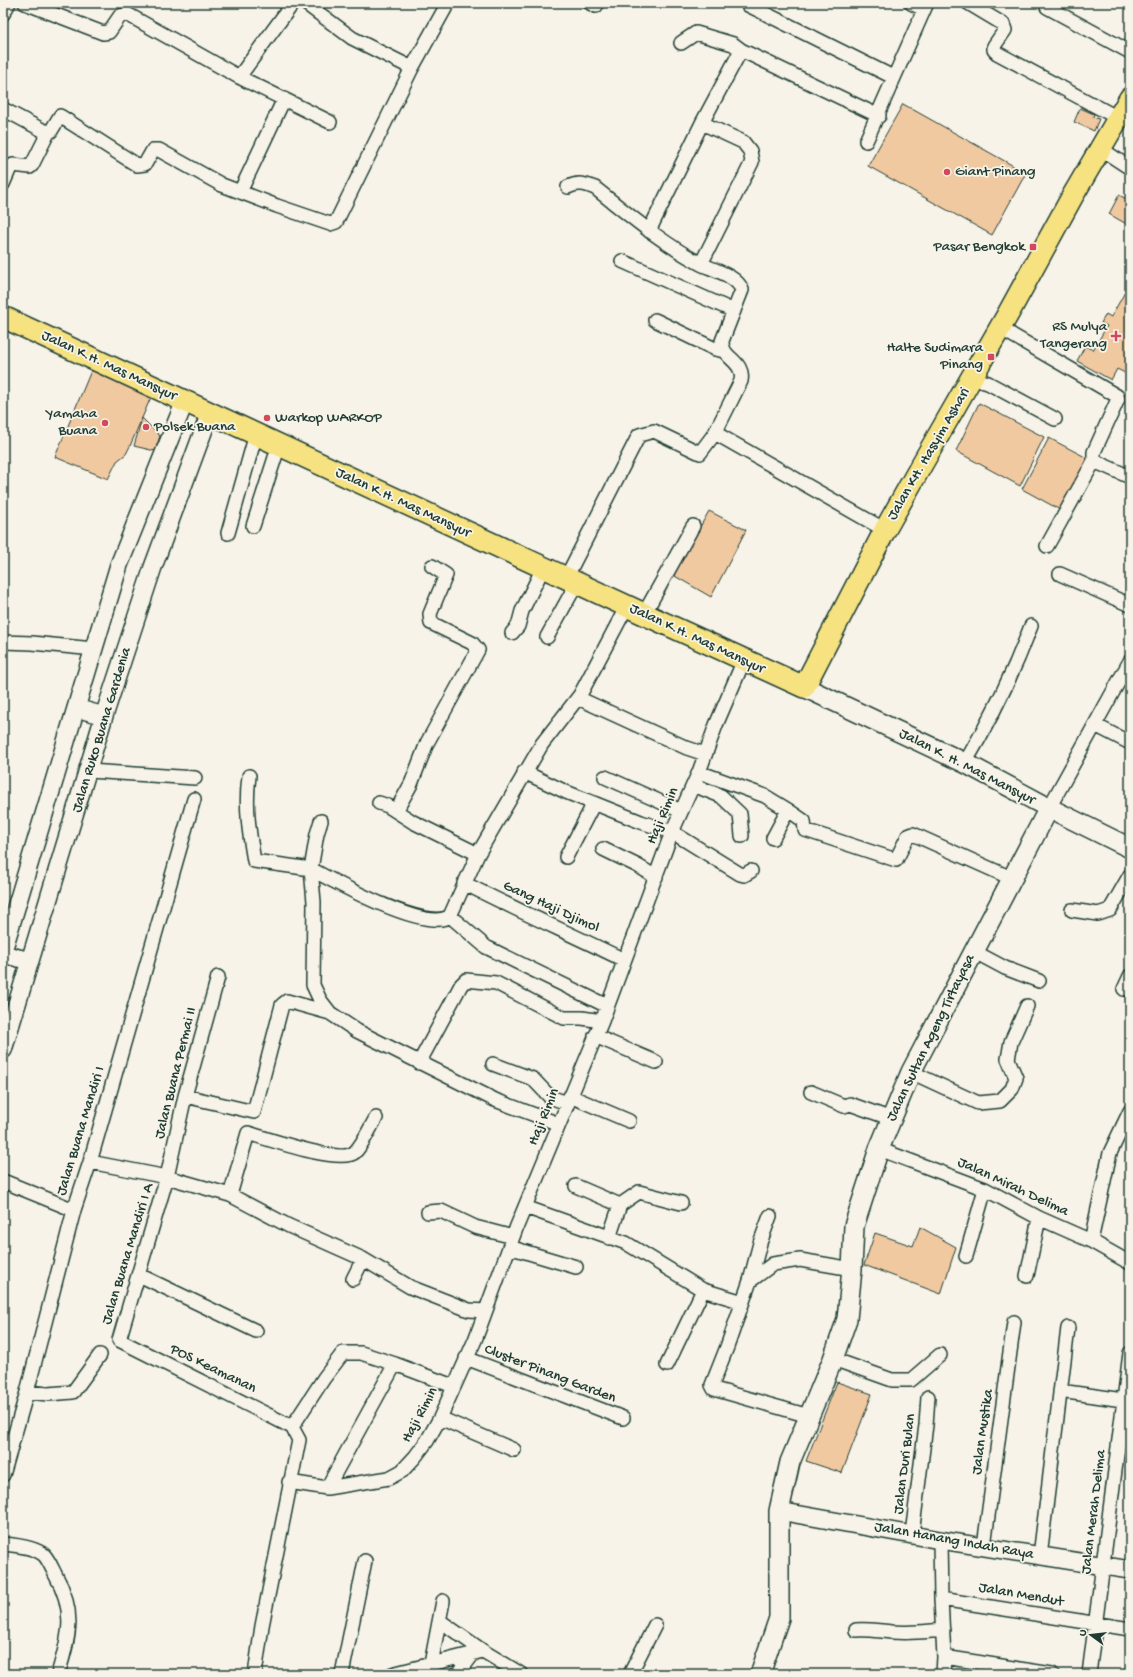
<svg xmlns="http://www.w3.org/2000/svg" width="1133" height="1677" font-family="'Gochi Hand',sans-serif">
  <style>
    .building { fill: #f1c9a1; stroke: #1f3d34 }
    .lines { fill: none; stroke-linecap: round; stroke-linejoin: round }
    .minor-casing { stroke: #1f3d34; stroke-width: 16 }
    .tertiary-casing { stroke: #1f3d34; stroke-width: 20 }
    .secondary-casing { stroke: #1f3d34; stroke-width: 22 }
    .primary-casing { stroke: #1f3d34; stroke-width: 24 }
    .minor { stroke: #f7f3e8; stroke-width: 13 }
    .tertiary { stroke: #f7f3e8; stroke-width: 17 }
    .secondary { stroke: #f7f3e8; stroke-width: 19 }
    .primary { stroke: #f7e281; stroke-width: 21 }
    .poi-dot { fill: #d1495b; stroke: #f7f3e8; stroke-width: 1.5 }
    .labels { text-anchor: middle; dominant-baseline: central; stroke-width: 3.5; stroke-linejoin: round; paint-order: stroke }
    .poi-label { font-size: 15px; fill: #1f3d34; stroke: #f7f3e8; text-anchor: end }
    .street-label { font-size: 15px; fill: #1f3d34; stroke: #f7f3e8 }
  </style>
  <rect width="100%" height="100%" fill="#f7f3e8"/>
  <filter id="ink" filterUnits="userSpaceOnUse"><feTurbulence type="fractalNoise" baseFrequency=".025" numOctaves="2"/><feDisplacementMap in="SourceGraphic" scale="8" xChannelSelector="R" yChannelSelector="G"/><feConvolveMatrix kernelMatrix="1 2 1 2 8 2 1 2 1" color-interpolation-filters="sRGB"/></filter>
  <g filter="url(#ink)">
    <path class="building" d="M903,104L1026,173L992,235L868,166Z
      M1080,108L1094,114L1093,117L1099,119L1094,131L1074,122Z
      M1119,195L1130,201V226L1109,214Z
      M1130,283V368L1127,374L1117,369L1111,380L1077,361L1085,346L1093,350L1107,326L1101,323L1106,314L1111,317Z
      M93,366L151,397L130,446L126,454L117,461L108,479L55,457Z
      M979,403L1044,437L1020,486L956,451Z
      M142,418L160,436L155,451L134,446Z
      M1049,438L1089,459L1062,511L1022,489Z
      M709,511L746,530L711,597L673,575Z
      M920,1227L956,1247L941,1294L864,1265L875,1233L913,1246Z
      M837,1382L872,1394L842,1473L806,1461Z"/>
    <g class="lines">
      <g class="minor-casing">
        <path id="minor" d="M25,3L103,33L109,32L120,16L127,14L239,77L330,122
          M305,3L352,38L412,68
          M590,3L596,6
          M748,3V5L893,77
          M911,3L924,9
          M968,3L1003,24L1005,30L994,46V50L997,53L1118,118
          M1047,7L1130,52
          M3,14L9,3
          M681,43L696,33L733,44L741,50L879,116
          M239,77L293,3
          M3,109L48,133
          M866,141L927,3
          M1101,149L1130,168
          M3,184L10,168L13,165L30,167L32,165L48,133L51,131L60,116L137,165L145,164L153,150H159L222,185L277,206L330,224L336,222L412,68L448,3
          M568,187C578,182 585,184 595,188C629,215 662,243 701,264L752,162L750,151L743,142L702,123L741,50
          M240,192L284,99
          M649,231L702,123
          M622,261L734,311
          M655,320L715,349L724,351
          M1000,328L1117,396L1118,399L1094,452V461L1047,546
          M972,378L988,383L1055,419
          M715,433L885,530
          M1094,461L1130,477
          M253,526L279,445
          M228,533L256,434
          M1060,574L1130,605
          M566,578L639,435L654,431L700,453L715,433L741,381C745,360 721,359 722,341L742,290C737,276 714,270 701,264
          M644,614L693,526
          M512,633L518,626L522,611L543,568
          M547,637L577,583
          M3,642L32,643L94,649
          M578,698L687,748L705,754
          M1095,725L1130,743
          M965,763C991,719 1013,674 1031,626
          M89,771L195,778
          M524,772L566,792L641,822L672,832L740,874L744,875L751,871
          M699,772L765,796L788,810L773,838
          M249,776C245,805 249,832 254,861L311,869L314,902L313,985L320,1000L330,1013L357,1031L495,1100L559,1124
          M605,777L681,811
          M693,785L721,796L740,814L742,836
          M379,803L388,806L413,822L478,854L542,744L580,695L627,606
          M1049,808L1130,661
          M788,810L804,821L805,830L896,860L908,836L913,834L1011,878
          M396,811L411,784L427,743L478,650L472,643L431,623L430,614L446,575L432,566
          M321,821L317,834L311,869C335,882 427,933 450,916L478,854
          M603,849L638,866L656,877
          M566,857L594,803
          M464,883C516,910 571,934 624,960
          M1072,910L1098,914L1110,910L1130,875
          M450,916L486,947L607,1006
          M973,951L1005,968L1039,981
          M218,977L185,1096L167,1177L119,1340L292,1427L299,1440L262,1626L255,1674
          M1124,989L1130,976
          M595,1036L656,1062
          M419,1063L461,985L466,980L496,983L564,1018H582L602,1021
          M493,1064L533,1079L550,1097L567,1103
          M911,1072L978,1103L1000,1101L1012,1089L1016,1078L1008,1059L1011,1042L1027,1006
          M811,1092L844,1106L850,1104L892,1119
          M185,1096L254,1112L282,1005L287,1001L330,1013
          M570,1096L629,1121
          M879,1149L985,1189L1039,1218L1091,1241L1130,1263
          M90,1162L167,1177L230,1195L289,1226L363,1259L410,1287L469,1310L485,1311
          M3,1181L74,1210
          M576,1186L620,1205
          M230,1195L248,1133C265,1138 342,1165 355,1152C363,1144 370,1128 376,1118
          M525,1207L626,1243L703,1290L743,1302
          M428,1212L441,1211L475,1227L513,1237
          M770,1216L760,1243L750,1281L727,1347L712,1385L714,1389L809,1416
          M609,1238L620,1205L639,1192L681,1203
          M1091,1241L1110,1153L1130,1111
          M509,1247L576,1267
          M966,1256L985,1189
          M139,1275L256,1331
          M1027,1276L1039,1218
          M353,1279L363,1259
          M750,1281L773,1264L800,1260L852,1269
          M466,1358L623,1418
          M833,1359L892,1380H911L940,1355
          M667,1365L703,1290
          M1060,1391L1130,1401
          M27,1392L48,1394L73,1392L100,1355
          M440,1418L514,1450
          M292,1427L324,1378L343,1353H361L395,1364L453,1386
          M3,1475L27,1392L74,1210L90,1162L194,799
          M289,1482L327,1488L389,1478L402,1471L415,1457L427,1441L440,1418L475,1340L517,1226L602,1021L672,832L699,772L716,725L744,660
          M327,1488L395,1364
          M912,1534L926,1425L928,1397
          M940,1540L941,1599L944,1657L943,1674
          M3,1544C15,1545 35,1547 44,1555C48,1559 52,1568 55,1574C76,1611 70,1635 58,1674
          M984,1546L1014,1322
          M1040,1556L1068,1328
          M941,1599L1130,1629
          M440,1621L483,1651L521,1674
          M856,1630C868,1629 879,1631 891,1632C909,1633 926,1632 943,1630
          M944,1657L1052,1674
          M431,1664L443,1601
          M342,1674L365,1561
          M392,1674L483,1651
          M458,1674L473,1654
          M630,1674L655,1625
          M1089,1674L1130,1353"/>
      </g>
      <g class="tertiary-casing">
        <path id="tertiary" d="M76,708L104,716
          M3,951L119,565L185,401
          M3,954L30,961
          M3,1050L104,716L153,567L210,413
          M779,1511L940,1540L1130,1570"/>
      </g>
      <g class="secondary-casing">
        <path id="secondary" d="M804,687L965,763L1049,808L1130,848
          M760,1674L779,1618V1511L790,1462L833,1359L847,1319L852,1269L854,1226L879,1149L911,1072L1049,808"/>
      </g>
      <g class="primary-casing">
        <path id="primary" d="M3,317L644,614L804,687L885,530L922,464L1008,314L1072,197L1130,98"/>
      </g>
      <use href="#minor" class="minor"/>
      <use href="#tertiary" class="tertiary"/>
      <use href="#secondary" class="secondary"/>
      <use href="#primary" class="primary"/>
    </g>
  </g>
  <g class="poi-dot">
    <circle cx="947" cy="172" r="4"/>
    <rect x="1029" y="243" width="8" height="8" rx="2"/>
    <path d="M1114 330h4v4h4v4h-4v4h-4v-4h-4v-4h4z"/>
    <rect x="987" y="353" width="8" height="8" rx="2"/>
    <circle cx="267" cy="418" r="4"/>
    <circle cx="105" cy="423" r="4"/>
    <circle cx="146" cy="427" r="4"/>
  </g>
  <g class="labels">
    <g class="poi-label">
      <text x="955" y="172" text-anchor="start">Giant Pinang</text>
      <text x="1025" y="247">Pasar Bengkok</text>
      <text x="1107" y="327">RS Mulya<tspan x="1107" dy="17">Tangerang</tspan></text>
      <text x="983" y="348">Halte Sudimara<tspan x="983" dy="17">Pinang</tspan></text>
      <text x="97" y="414">Yamaha<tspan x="97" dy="17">Buana</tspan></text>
      <text x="275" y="418" text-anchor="start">Warkop WARKOP</text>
      <text x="154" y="427" text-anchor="start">Polsek Buana</text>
    </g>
    <g class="street-label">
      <text transform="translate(109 366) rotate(25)">Jalan K.H. Mas Mansyur</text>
      <text transform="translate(929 454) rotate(-60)">Jalan KH. Hasyim Ashari</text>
      <text transform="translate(403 503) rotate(25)">Jalan K.H. Mas Mansyur</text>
      <text transform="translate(697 639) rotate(25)">Jalan K.H. Mas Mansyur</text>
      <text transform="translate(102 730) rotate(-73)">Jalan Ruko Buana Gardenia</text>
      <text transform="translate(967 767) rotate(27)">Jalan K. H. Mas Mansyur</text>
      <text transform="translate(663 816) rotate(-67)">Haji Rimin</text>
      <text transform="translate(551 907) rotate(25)">Gang Haji Djimol</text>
      <text transform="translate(931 1038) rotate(-64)">Jalan Sultan Ageng Tirtayasa</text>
      <text transform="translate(176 1073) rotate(-76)">Jalan Buana Permai II</text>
      <text transform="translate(544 1117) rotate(-68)">Haji Rimin</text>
      <text transform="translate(81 1131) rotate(-73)">Jalan Buana Mandiri I</text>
      <text transform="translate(1013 1187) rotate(25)">Jalan Mirah Delima</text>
      <text transform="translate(128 1254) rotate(-73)">Jalan Buana Mandiri I A</text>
      <text transform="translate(213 1369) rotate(26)">POS Keamanan</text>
      <text transform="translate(550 1374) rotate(21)">Cluster Pinang Garden</text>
      <text transform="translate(420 1415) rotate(-62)">Haji Rimin</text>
      <text transform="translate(983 1432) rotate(-82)">Jalan Mustika</text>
      <text transform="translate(905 1464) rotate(-83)">Jalan Duri Bulan</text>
      <text transform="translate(1094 1512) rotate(-83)">Jalan Merah Delima</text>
      <text transform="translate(954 1541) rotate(10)">Jalan Hanang Indah Raya</text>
      <text transform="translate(1021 1595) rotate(10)">Jalan Mendut</text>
    </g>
  </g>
  <rect width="1133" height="1677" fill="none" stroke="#f7f3e8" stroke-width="16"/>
  <rect x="8" y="8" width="1117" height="1661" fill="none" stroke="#1f3d34" stroke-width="1.5" filter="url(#ink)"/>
  <g transform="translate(1091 1635) rotate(285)" stroke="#f7f3e8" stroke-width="3" paint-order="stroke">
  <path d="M0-3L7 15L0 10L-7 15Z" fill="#1f3d34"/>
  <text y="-6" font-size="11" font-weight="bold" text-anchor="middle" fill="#1f3d34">U</text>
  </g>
</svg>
